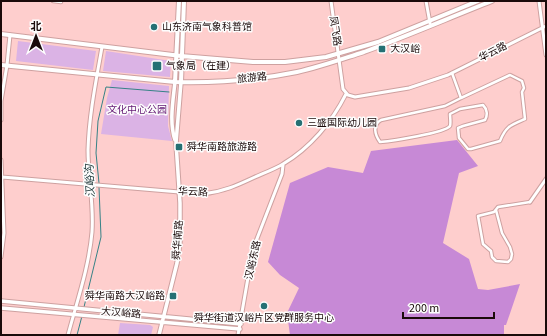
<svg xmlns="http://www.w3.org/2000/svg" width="547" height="336" font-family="'Source Sans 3','Noto Sans SC',sans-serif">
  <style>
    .green { fill: #dbb3e5 }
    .forest { fill: #c789d6 }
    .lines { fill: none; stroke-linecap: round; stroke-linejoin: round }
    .stream { stroke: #368286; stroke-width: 1 }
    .minor-casing { stroke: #cea1a0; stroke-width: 4.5 }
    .tertiary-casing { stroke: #cea1a0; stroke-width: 5 }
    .secondary-casing { stroke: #cea1a0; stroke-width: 5.5 }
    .primary-casing { stroke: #cea1a0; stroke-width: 6 }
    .minor { stroke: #fff; stroke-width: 2.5 }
    .tertiary { stroke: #fff; stroke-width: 3 }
    .secondary { stroke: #fff; stroke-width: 3.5 }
    .primary { stroke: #fff; stroke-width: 4 }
    .poi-dot { fill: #257074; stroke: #fdfdfd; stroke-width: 1.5 }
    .labels { text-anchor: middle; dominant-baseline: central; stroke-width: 3; stroke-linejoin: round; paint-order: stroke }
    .poi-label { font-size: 10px; fill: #1a0a0a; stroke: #fdfdfd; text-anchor: start }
    .street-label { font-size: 10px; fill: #1a0a0a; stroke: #fdfdfd }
    .park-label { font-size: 10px; fill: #621673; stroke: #fdfdfd }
    .water-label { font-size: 11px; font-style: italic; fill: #20393b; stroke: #fdfdfd }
  </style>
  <rect width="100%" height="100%" fill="#fececd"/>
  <path class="green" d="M18,41L96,51L93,70L16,61Z
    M106,51L171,61L170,77L103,71Z
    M112,80L169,86L168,126L172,141L101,134L107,98Z
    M120,323L150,325L153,327L151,335H118Z"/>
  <path class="forest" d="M457,140L478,166L459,173L443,243L469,259L478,289L488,290L520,284L506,325H504V335H290L287,313L299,288L280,275L268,262L290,183L328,167L363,173L371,151Z"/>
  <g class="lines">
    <path class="stream" d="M99,183L96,153L98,121L106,87L169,92
      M84,307L101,237L99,187
      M77,335L82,316"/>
    <g class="minor-casing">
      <path id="minor" d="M53,1L61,2V1
        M452,73L461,98L445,106L381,120C372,125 375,135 380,142C391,141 445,133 450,126C451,123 450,117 450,114L460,109L483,105C487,109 488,115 485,120L463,126L458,128L459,138L468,149H471L500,141C506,126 511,125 525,119L522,92L524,88L522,81L510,75L461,98
        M496,210L502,233L510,247L512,254L511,259L508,262L496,261L492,257L491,251L483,244L478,216L494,212L498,207L530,202"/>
    </g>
    <g class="tertiary-casing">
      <path id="tertiary" d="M331,1L343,89L348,95L355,97L409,88L448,75L546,26
        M426,1L430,23
        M539,1L546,55
        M1,120V101L7,65L10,35
        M1,160L4,233L1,257
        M2,177L203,194C223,192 238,185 255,177C264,173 275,169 283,164C310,148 332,122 346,94
        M530,202L546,179
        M68,335C77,301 89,267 92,232C94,204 88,177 88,150C89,115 96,81 102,47
        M238,335L253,249L282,174L283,165"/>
    </g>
    <g class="secondary-casing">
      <path id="secondary" d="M175,140C169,122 173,101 175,82
        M1,301L241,324
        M1,308L240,329
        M159,335L177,263L180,242V203L176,143L181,82"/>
    </g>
    <g class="primary-casing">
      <path id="primary" d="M1,34L181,56L253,62H285L326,57L378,42L478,1
        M1,65L175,82C215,83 258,80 297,72C320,67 342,59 364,52C407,36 449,18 492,1
        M175,82L179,1
        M181,82L184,1"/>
    </g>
    <use href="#minor" class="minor"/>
    <use href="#tertiary" class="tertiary"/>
    <use href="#secondary" class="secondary"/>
    <use href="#primary" class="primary"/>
  </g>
  <g class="poi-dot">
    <circle cx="154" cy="27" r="4"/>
    <rect x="378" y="45" width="8" height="8" rx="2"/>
    <rect x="152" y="61" width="10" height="10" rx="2"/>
    <circle cx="299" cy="123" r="4"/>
    <rect x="175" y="143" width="8" height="8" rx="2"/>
    <rect x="169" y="292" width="8" height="8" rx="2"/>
    <circle cx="264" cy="306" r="4"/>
  </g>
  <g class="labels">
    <g class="poi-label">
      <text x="162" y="27">山东济南气象科普馆</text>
      <text x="390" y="49">大汉峪</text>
      <text x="166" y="66">气象局（在建）</text>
      <text x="307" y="123">三盛国际幼儿园</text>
      <text x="187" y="147">舜华南路旅游路</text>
      <text x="165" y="296" text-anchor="end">舜华南路大汉峪路</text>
      <text x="264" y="318" text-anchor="middle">舜华街道汉峪片区党群服务中心</text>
    </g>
    <g class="street-label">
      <text transform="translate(335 31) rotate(81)">凤飞路</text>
      <text transform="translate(493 52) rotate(-27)">华云路</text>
      <text transform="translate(252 78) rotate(-6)">旅游路</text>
      <text transform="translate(193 192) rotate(3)">华云路</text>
      <text transform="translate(178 240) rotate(-86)">舜华南路</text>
      <text transform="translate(253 260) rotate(-77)">汉峪东路</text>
      <text transform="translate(121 313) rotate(5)">大汉峪路</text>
    </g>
    <g class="park-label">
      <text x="137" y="110">文化中心公园</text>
    </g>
    <g class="water-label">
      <text transform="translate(90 181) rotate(-93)">汉峪沟</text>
    </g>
  </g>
  <rect width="547" height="336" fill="none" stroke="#1a0a0a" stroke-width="4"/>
  <g transform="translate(36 36)" stroke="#fdfdfd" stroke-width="3" paint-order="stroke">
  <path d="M0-3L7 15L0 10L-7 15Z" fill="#1a0a0a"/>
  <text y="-6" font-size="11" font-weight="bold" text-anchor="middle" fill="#1a0a0a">北</text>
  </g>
  <path d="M403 312v6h91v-6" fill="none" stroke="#1a0a0a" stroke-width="2"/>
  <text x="409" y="312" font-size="12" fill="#1a0a0a" stroke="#fdfdfd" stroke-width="3" paint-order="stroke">200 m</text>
</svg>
